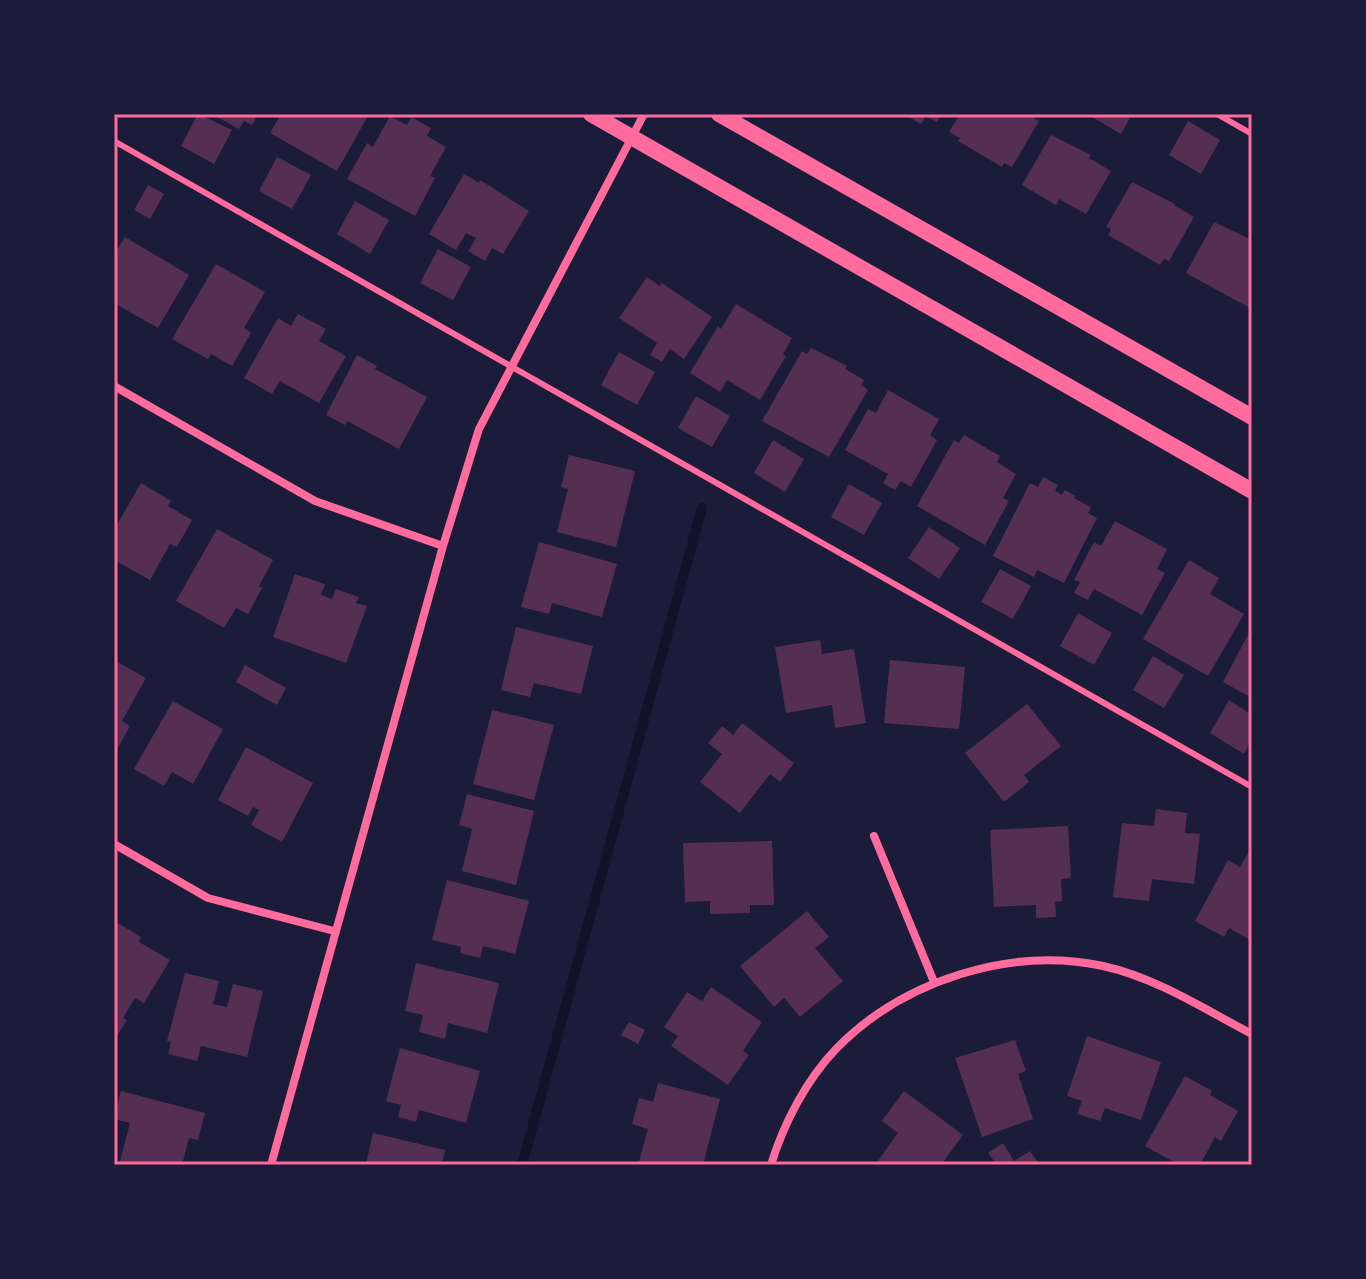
<svg xmlns="http://www.w3.org/2000/svg" width="1366" height="1279" font-family="'IBM Plex Sans',sans-serif">
  <style>
    .lines { fill: none; stroke-linecap: round; stroke-linejoin: round }
    .stream { stroke: #12122b; stroke-width: 10 }
    .building { fill: #542f53 }
    .service { stroke: #ff6b9d; stroke-width: 6 }
    .minor { stroke: #ff6b9d; stroke-width: 8 }
    .secondary { stroke: #ff6b9d; stroke-width: 16 }
    .neatline { fill: none; stroke: #ff6b9d; stroke-width: 3 }
  </style>
  <rect width="100%" height="100%" fill="#1b1b3a"/>
  <g class="lines">
    <path class="stream" d="M522,1165L702,508"/>
  </g>
  <path class="building" d="M198,114L232,130L214,164L181,146Z
    M218,114H258L252,125L244,121L239,129L217,117Z
    M281,114H369L337,171L270,133Z
    M904,114H942L937,122L926,116L921,124Z
    M960,114H1037L1034,118L1039,121L1012,167L1004,163L1002,167L958,141L960,138L949,132Z
    M1087,114H1132L1121,134Z
    M390,116L407,125L411,117L431,128L427,136L446,147L430,176L435,178L415,216L347,179L367,143L373,147Z
    M1188,121L1220,140L1201,174L1169,155Z
    M1051,135L1091,155L1089,158L1111,171L1086,214L1059,199L1056,205L1022,185Z
    M277,157L311,175L292,209L259,191Z
    M464,174L479,183L480,180L529,211L503,254L492,248L485,261L468,251L476,238L466,233L456,250L429,234Z
    M1132,182L1175,204L1174,205L1194,217L1169,261L1164,259L1160,265L1108,235L1111,229L1106,227Z
    M148,185L164,194L150,219L134,210Z
    M355,201L389,220L370,254L337,234Z
    M1214,222L1252,240L1250,308L1186,273Z
    M125,237L189,275L158,328L114,303V255Z
    M438,249L471,267L453,300L420,283Z
    M216,264L265,292L244,328L251,333L232,366L211,354L208,359L172,339Z
    M647,277L660,286L662,283L712,317L684,359L670,349L662,362L650,355L657,343L619,318Z
    M736,304L792,338L783,354L786,356L760,400L727,380L720,392L690,373L718,326L721,329Z
    M298,314L326,329L319,341L346,356L319,403L280,381L272,394L244,378L278,318L291,326Z
    M811,348L847,366L845,369L864,380L861,385L868,390L829,457L762,421L802,351L807,354Z
    M619,352L655,372L637,405L601,385Z
    M357,355L377,366L375,369L427,397L399,449L347,421L345,425L326,415Z
    M888,390L939,419L930,435L937,440L911,487L901,481L895,490L883,483L888,474L845,450L868,409L876,413Z
    M696,396L730,416L712,447L678,428Z
    M964,435L1000,456L997,462L1016,474L1003,498L1009,501L985,545L917,506L954,440L959,443Z
    M773,440L804,459L785,492L754,473Z
    M569,455L635,471L616,547L557,532L568,489L561,487Z
    M1043,477L1058,485L1055,491L1062,495L1065,490L1076,496L1074,498L1091,507L1088,513L1097,518L1064,583L1037,570L1034,577L993,556L1030,483L1038,487Z
    M141,483L171,501L168,506L192,520L177,547L170,544L150,580L114,560V530Z
    M849,484L882,503L864,535L831,517Z
    M1115,521L1167,549L1157,569L1165,573L1142,615L1094,589L1088,600L1074,593L1080,582L1074,580L1094,542L1101,546Z
    M929,527L960,548L939,579L908,558Z
    M217,529L273,560L259,586L262,588L248,614L236,608L224,628L176,601Z
    M539,542L617,564L602,617L552,603L549,614L521,607Z
    M1189,560L1219,578L1210,594L1244,614L1208,676L1143,639Z
    M1000,569L1031,586L1013,619L981,602Z
    M295,574L325,584L321,595L332,599L336,589L359,597L356,603L367,606L346,663L273,637Z
    M1078,613L1112,633L1094,665L1060,646Z
    M516,627L593,646L581,694L534,683L530,697L501,690Z
    M1252,627V698L1223,682Z
    M820,640L822,654L854,649L866,723L835,728L832,705L786,713L775,647Z
    M1153,656L1184,675L1164,708L1133,690Z
    M114,660L146,678L122,721L130,726L114,755Z
    M890,660L965,667L959,729L884,723Z
    M245,665L286,688L277,705L236,682Z
    M1229,700L1252,715V739L1244,754L1210,733Z
    M173,701L223,729L193,784L172,772L164,786L134,769Z
    M1027,704L1061,746L1024,775L1029,782L1004,802L965,753Z
    M492,710L554,725L534,800L473,784Z
    M742,723L794,763L780,782L770,774L740,813L700,782L722,754L708,743L722,726L733,735Z
    M246,747L313,783L282,842L251,825L259,810L253,807L248,816L218,800Z
    M467,794L534,811L516,885L462,871L472,829L459,825Z
    M1156,809L1187,813L1185,833L1200,834L1194,884L1152,879L1149,901L1113,897L1122,823L1154,826Z
    M1068,826L1071,878L1061,879L1062,901L1055,902L1056,917L1036,918V905L994,907L990,830Z
    M772,841L774,905H750V913L710,914V901L685,902L683,843Z
    M1248,853L1252,855V941L1229,928L1224,937L1195,921L1228,860L1240,867Z
    M447,880L529,901L515,954L483,946L480,958L460,953L461,947L432,940Z
    M807,911L829,937L815,948L843,981L800,1017L784,998L774,1007L740,966Z
    M116,922L141,937L139,942L170,960L144,1003L135,998L123,1018L127,1020L117,1036L114,1034Z
    M416,963L499,983L487,1033L448,1023L445,1039L419,1032L423,1015L405,1011Z
    M185,973L219,981L213,1004L227,1007L233,984L263,991L247,1057L201,1046L197,1061L168,1054L171,1042L167,1041Z
    M711,987L762,1022L743,1051L749,1055L728,1085L671,1046L678,1036L664,1027L687,992L702,1001Z
    M629,1022L645,1030L638,1044L621,1035Z
    M1087,1036L1161,1062L1141,1120L1105,1108L1100,1121L1077,1114L1082,1101L1067,1096Z
    M1015,1040L1026,1071L1018,1074L1033,1119L982,1137L955,1058Z
    M400,1048L480,1071L466,1123L419,1110L416,1122L398,1117L401,1105L386,1101Z
    M1185,1076L1212,1091L1210,1095L1238,1111L1221,1141L1215,1137L1200,1165H1179L1145,1146Z
    M658,1083L720,1099L703,1165H652L639,1162L648,1129L632,1124L639,1098L653,1102Z
    M121,1091L205,1113L198,1140L189,1138L182,1165H119L130,1123L114,1119Z
    M904,1091L963,1135L941,1165H875L898,1133L882,1121Z
    M373,1133L445,1150L442,1165L366,1164Z
    M1003,1143L1014,1161L1030,1151L1039,1164L997,1165L988,1153Z"/>
  <g class="lines">
    <path class="service" d="M1217,114L1252,134
      M114,141L1252,787"/>
    <path class="minor" d="M114,386L315,501L443,546
      M874,836L934,982
      M114,844L208,898L334,931
      M271,1165L443,546L479,429L644,114
      M771,1165C783,1125 806,1080 836,1049C902,981 1010,946 1103,966C1157,978 1204,1009 1252,1034"/>
    <path class="secondary" d="M591,114L1252,491
      M719,114L1252,417"/>
  </g>
  <rect width="1366" height="1279" fill="none" stroke="#1b1b3a" stroke-width="232"/>
  <rect x="116" y="116" width="1134" height="1047" class="neatline"/>
</svg>
